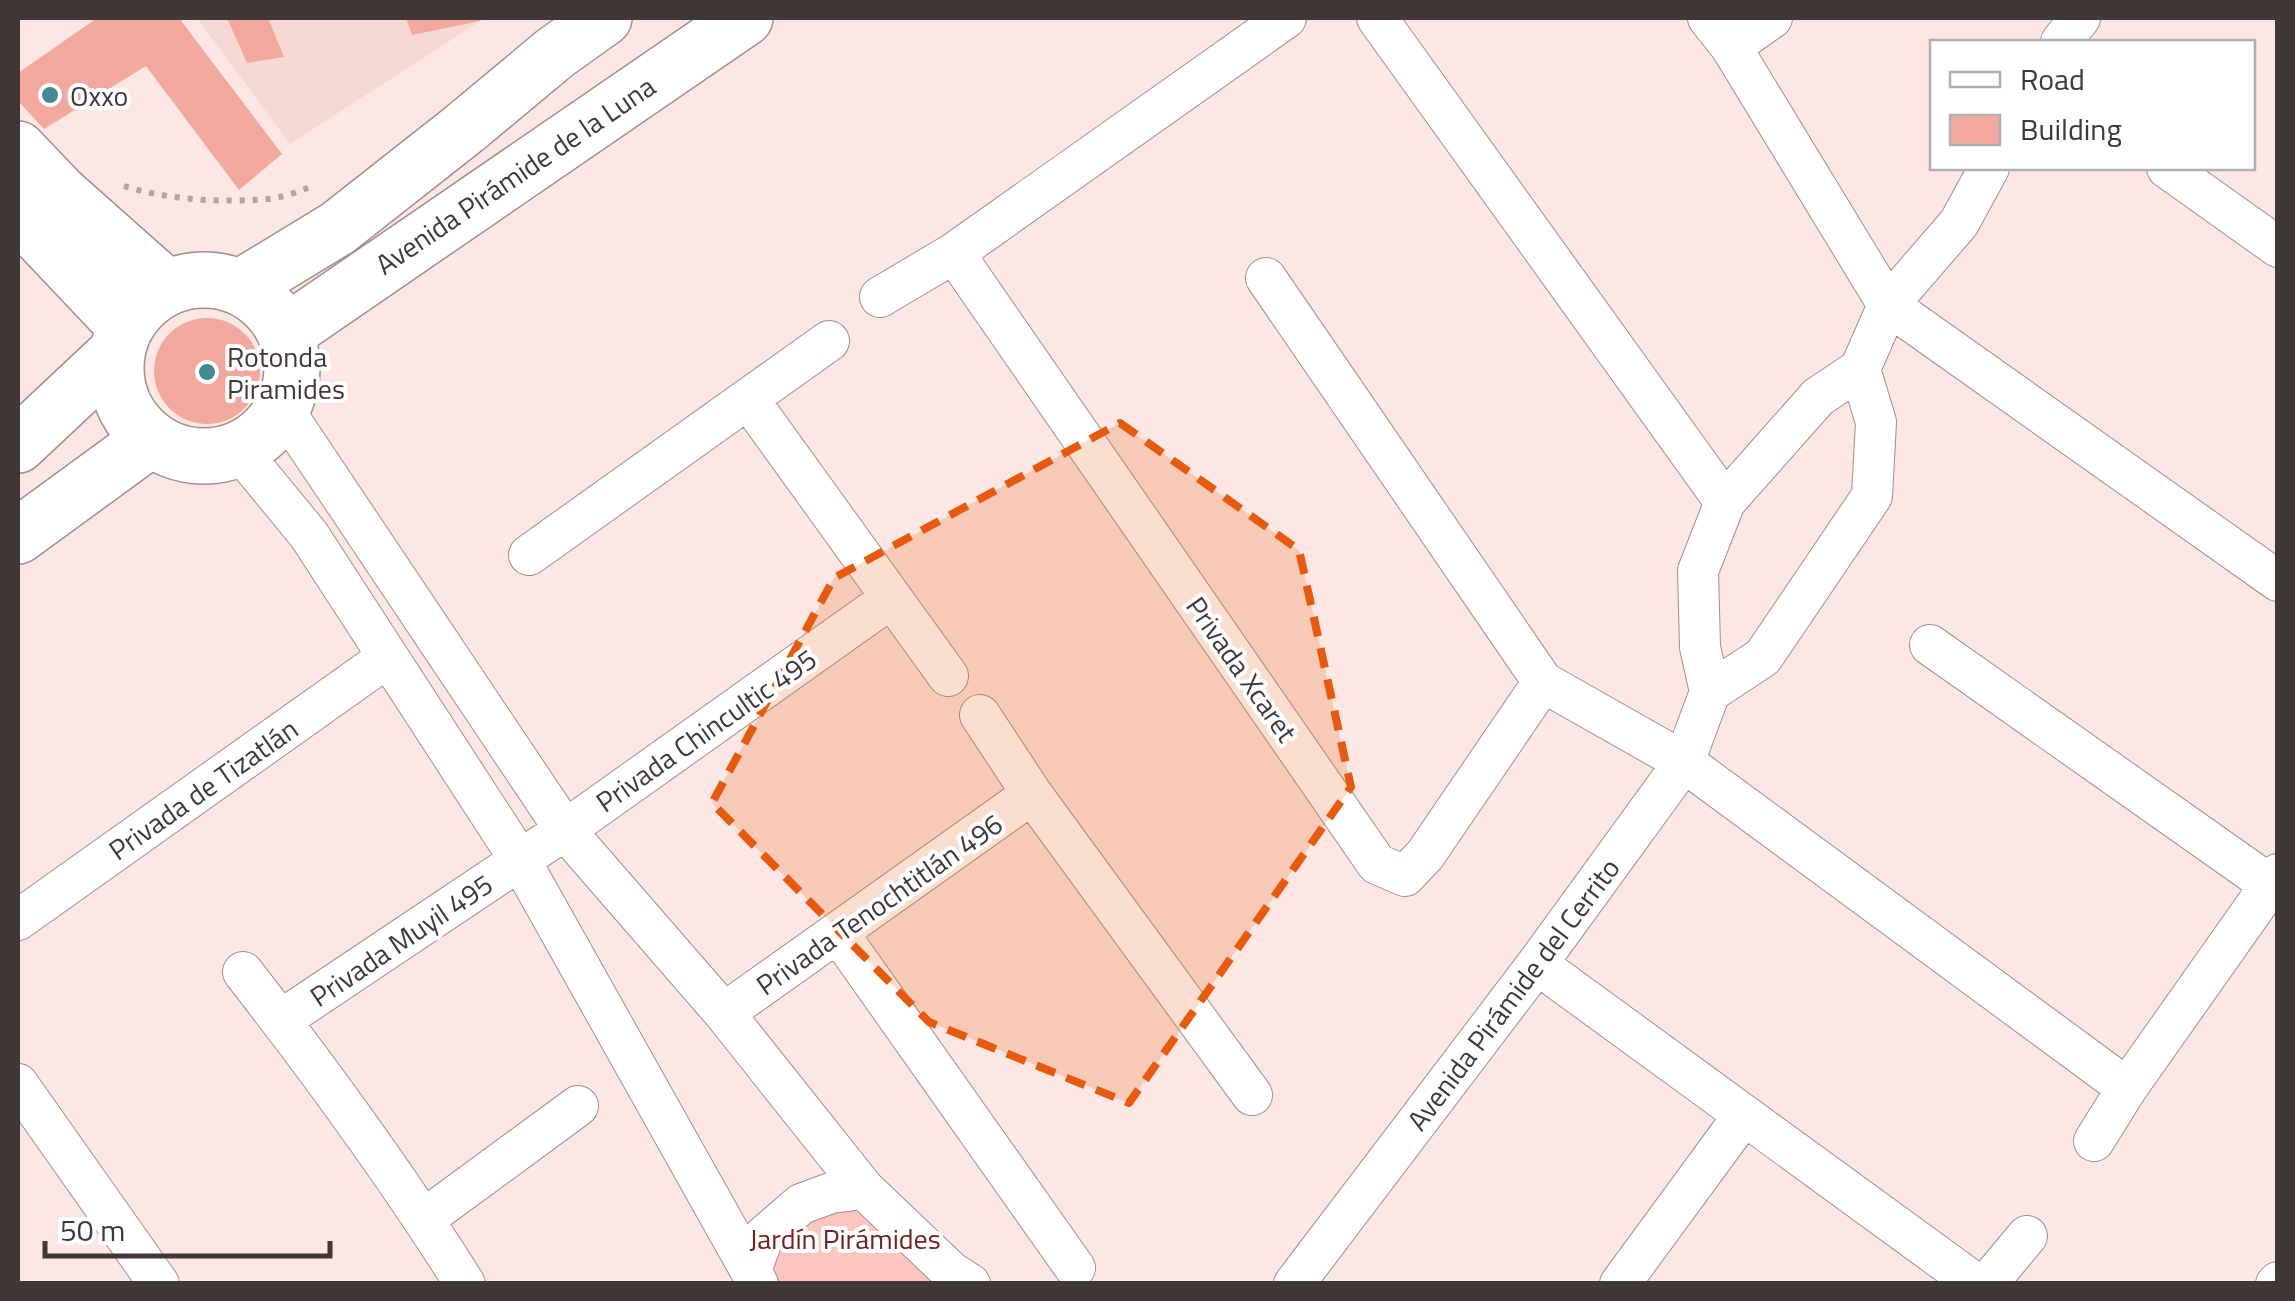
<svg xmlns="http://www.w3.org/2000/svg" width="2295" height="1301" font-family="'Titillium Web',sans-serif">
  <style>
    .built { fill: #f5d9d5 }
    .garden { fill: #fcc5bd }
    .building { fill: #f3a89e }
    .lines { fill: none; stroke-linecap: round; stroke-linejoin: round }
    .street-casing { stroke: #a28f8c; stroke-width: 42 }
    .secondary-casing { stroke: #a28f8c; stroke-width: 58 }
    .path { stroke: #b3a3a1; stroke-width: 6; stroke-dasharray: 5 8; stroke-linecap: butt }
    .street { stroke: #fff; stroke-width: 40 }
    .secondary { stroke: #fff; stroke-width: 55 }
    .marked { fill: #e8590c; fill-opacity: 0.2; stroke: #e8590c; stroke-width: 8; stroke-dasharray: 20 12; stroke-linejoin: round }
    .poi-dot { fill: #428a8c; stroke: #fff; stroke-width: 4 }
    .labels { text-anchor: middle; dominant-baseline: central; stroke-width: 8; stroke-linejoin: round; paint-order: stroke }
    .poi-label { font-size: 28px; fill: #403837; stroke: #fff; text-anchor: start }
    .street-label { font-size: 28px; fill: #403837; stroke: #fff }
    .park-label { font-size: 28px; fill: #76201b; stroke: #fff }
  </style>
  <rect width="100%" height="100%" fill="#fce7e4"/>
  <path class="built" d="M197,18H485L290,144Z"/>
  <path class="garden" d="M864,1189L970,1283H758L763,1237Z"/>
  <path class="building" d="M97,18H179L282,154L239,190L146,66L44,129L18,101V73Z
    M227,18H268L284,57L247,63Z
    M406,18H479L480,21L412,35Z
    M154 371a53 53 0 1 1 106 0a53 53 0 1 1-106 0Z"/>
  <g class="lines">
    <g class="street-casing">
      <path id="street" d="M1377,18L1725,502
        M1708,18L1731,47L1888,305L2278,581
        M2061,42L2080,18
        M1731,47L1772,18
        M2167,168L2278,247
        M954,253L1377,864L1405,876L1425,855L1543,682
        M1266,278L1543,682L1684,762L2127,1088
        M880,297L954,253L1286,18
        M749,400L948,676
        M283,409L565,830L724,1013L864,1189L951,1272L970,1284
        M239,450L309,535L520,860L758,1284
        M529,555L829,341
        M1930,645L2269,884
        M1710,692L1763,657L1872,496L1876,422L1860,369
        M980,715L1032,794L1252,1095
        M18,920L388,657
        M839,934L1075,1268
        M1537,964L1976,1284
        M243,972C321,1072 397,1176 465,1284
        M724,1013L1032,794
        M281,1020L565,830L890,599
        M18,1084L159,1284
        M2094,1141L2127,1088L2278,874
        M424,1219L578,1106
        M751,1271L763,1237L801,1204L831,1193L864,1189
        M1294,1284L1537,964L1684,762L1710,692L1700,647L1698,571L1725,502L1818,397L1860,369L1888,305L1959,223L1989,168
        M1620,1284L1744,1115
        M1987,1284L2027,1236
        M2276,1284L2278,1282"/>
    </g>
    <g class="secondary-casing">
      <path id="secondary" d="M18,149L60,193L167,288
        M18,213L126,327
        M116 368a88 88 0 1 1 176 0a88 88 0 1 1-176 0Z
        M241,287L338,228L465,128L555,53L604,18
        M286,333L745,18
        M18,445L116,353
        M18,536L151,439"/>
    </g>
    <path class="path" d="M124,186C169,200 220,203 267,199C283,198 299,191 313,186"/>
    <use href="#street" class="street"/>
    <use href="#secondary" class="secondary"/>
  </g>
  <path class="marked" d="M1120,423L1299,550L1351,787L1129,1103L929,1022L712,803L834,578Z"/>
  <g class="poi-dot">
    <circle cx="50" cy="95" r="10"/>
    <circle cx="207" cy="372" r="10"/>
  </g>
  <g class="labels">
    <g class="poi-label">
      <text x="70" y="95">Oxxo</text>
      <text x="227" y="356">Rotonda<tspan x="227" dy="32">Piramides</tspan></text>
    </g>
    <g class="street-label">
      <text transform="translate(515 175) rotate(-34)">Avenida Pirámide de la Luna</text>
      <text transform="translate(1242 669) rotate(55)">Privada Xcaret</text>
      <text transform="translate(706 730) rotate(-35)">Privada Chincultic 495</text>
      <text transform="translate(203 789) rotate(-35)">Privada de Tizatlán</text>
      <text transform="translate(879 904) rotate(-35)">Privada Tenochtitlán 496</text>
      <text transform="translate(401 940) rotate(-34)">Privada Muyil 495</text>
      <text transform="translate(1513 994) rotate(-53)">Avenida Pirámide del Cerrito</text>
    </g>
    <g class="park-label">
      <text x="845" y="1238">Jardín Pirámides</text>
    </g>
  </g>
  <rect width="2295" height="1301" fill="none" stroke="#403837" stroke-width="40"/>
  <rect x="1930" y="40" width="325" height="130" fill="#ffffff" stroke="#b3afaf" stroke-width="2.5"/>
  <rect x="1950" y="72" width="50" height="15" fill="#ffffff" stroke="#b3afaf" stroke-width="2.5"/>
  <text x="2020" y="90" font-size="30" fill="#403837">Road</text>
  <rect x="1950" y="115" width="50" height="30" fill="#f3a89e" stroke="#b3afaf" stroke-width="2.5"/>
  <text x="2020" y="140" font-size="30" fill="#403837">Building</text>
  <path d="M45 1241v15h285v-15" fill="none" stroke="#403837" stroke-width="5"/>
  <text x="60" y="1241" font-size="30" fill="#403837" stroke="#ffffff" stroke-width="8" paint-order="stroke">50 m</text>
</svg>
